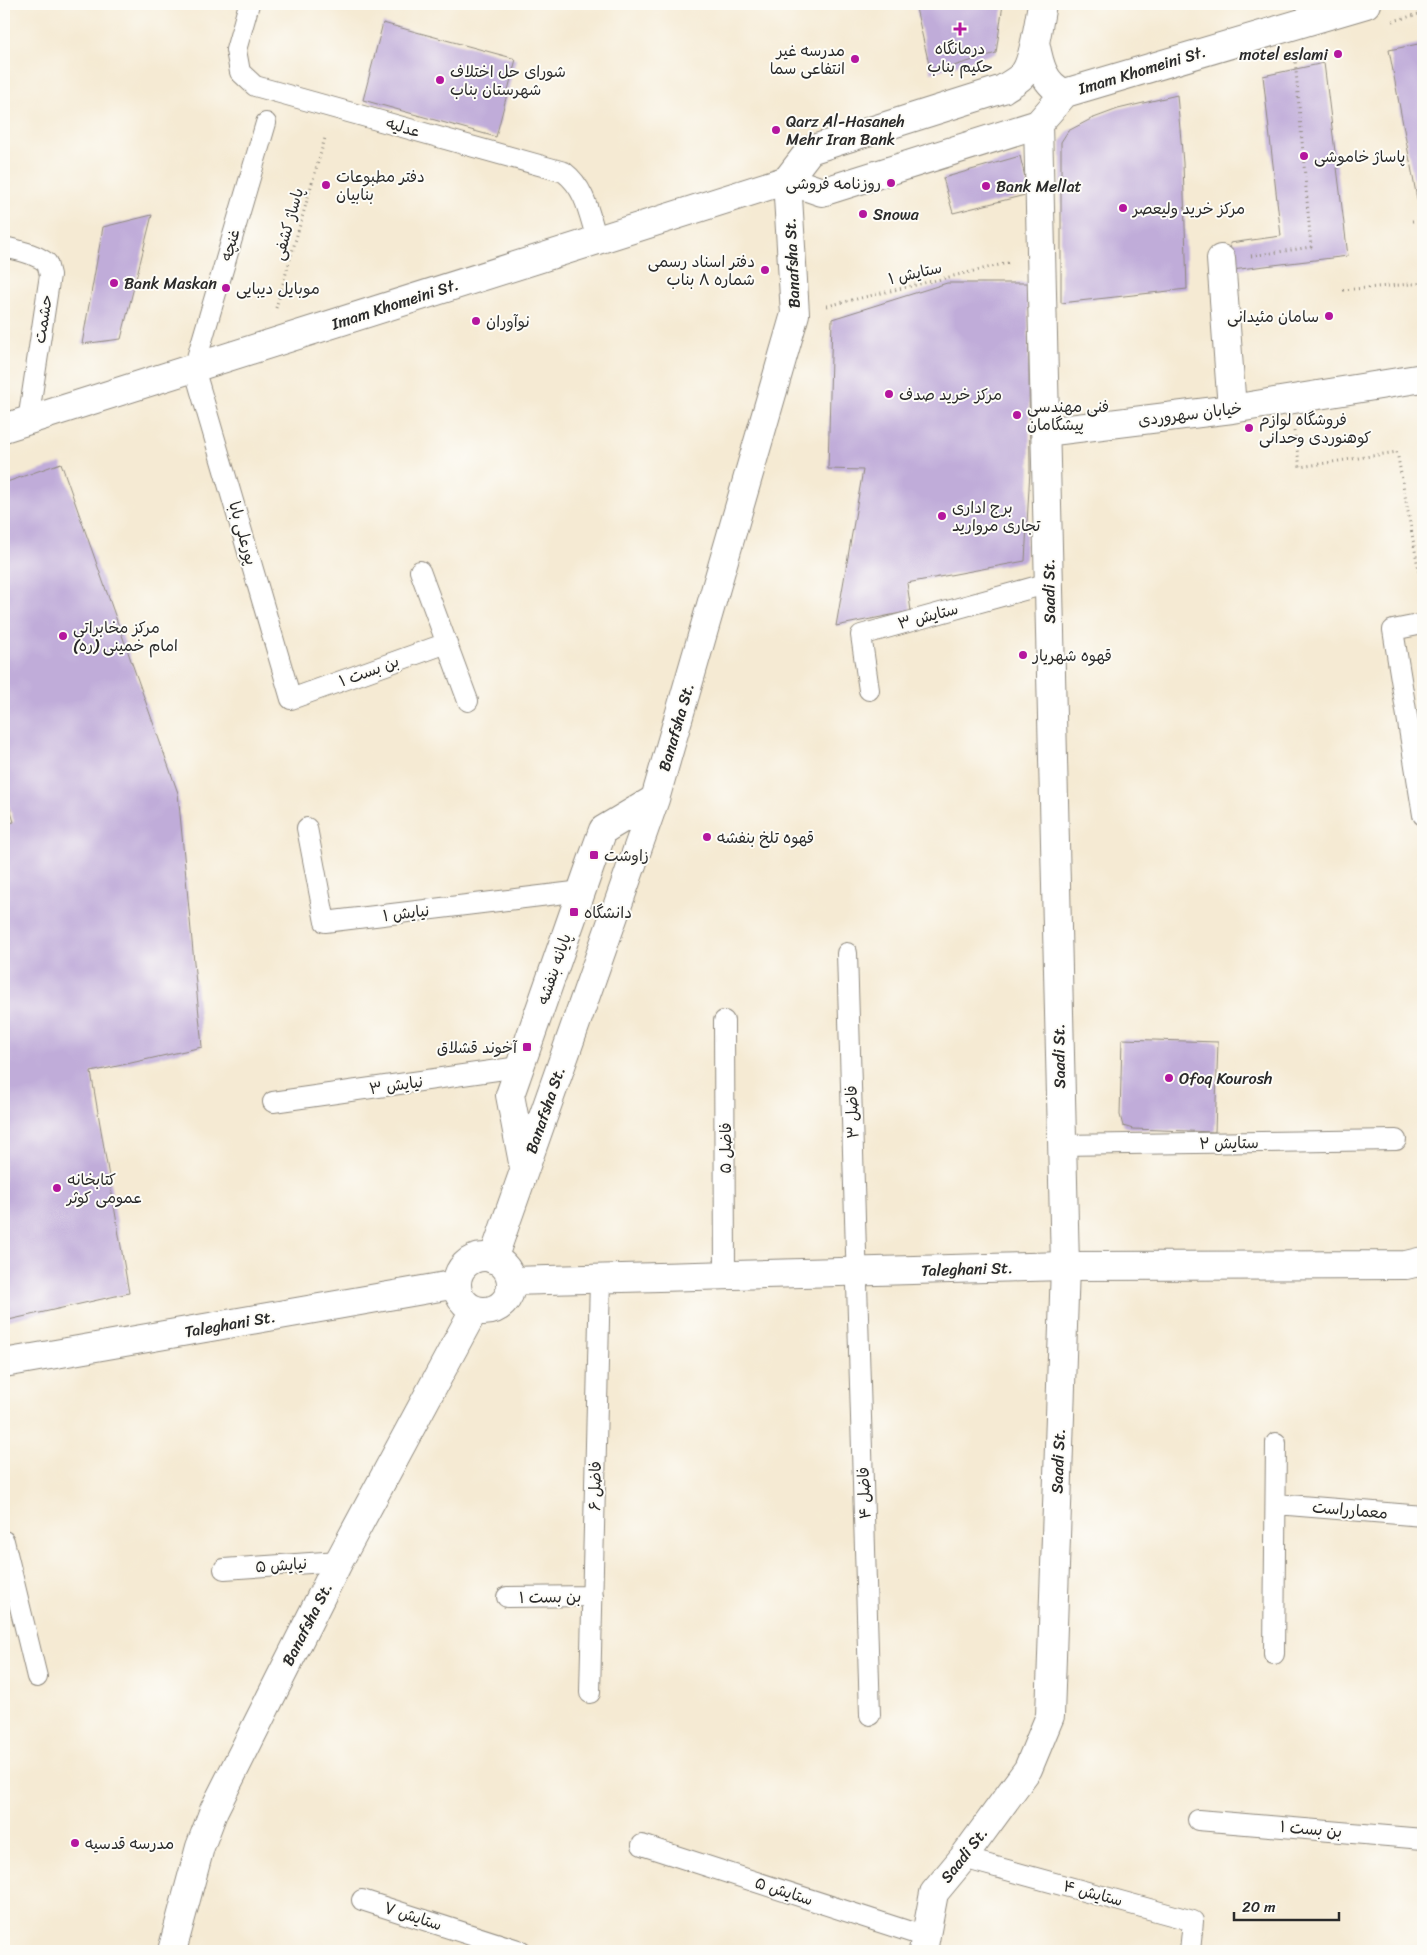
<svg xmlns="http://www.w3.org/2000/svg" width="1427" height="1955" font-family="Sriracha,'Playpen Sans Arabic',sans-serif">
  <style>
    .building { fill: #c0acd9 }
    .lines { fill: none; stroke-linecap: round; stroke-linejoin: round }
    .lane-casing { stroke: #908a7f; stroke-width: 22 }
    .street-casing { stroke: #908a7f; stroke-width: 30 }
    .secondary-casing { stroke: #908a7f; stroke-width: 30 }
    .path { stroke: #908a7f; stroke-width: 3; stroke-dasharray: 1 4; stroke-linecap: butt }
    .lane { stroke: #fff; stroke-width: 20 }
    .street { stroke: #fff; stroke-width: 28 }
    .secondary { stroke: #fff; stroke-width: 28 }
    .poi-dot { fill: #b5179e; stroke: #fdfcf7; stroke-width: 2 }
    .labels { text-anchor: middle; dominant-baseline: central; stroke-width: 4; stroke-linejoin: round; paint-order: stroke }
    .poi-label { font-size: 16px; fill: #2b2b2b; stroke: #fdfcf7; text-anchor: start }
    .street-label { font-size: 16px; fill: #2b2b2b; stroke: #fdfcf7 }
  </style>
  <rect width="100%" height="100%" fill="#fdfcf7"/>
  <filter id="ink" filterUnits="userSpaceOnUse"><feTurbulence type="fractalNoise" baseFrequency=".02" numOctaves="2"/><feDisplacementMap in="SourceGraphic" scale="10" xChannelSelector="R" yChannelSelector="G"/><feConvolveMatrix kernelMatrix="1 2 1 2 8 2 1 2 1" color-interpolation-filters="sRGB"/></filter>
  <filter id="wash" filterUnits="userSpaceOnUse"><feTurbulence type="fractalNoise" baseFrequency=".0096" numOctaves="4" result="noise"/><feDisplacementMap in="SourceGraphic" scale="20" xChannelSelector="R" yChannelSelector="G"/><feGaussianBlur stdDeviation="1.12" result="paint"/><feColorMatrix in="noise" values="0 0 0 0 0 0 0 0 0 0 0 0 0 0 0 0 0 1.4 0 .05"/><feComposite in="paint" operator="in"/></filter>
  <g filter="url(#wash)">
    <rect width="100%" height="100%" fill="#f5ead3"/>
    <g id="blocks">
      <path class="building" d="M915,4H1003L996,53L931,73Z
        M383,23L516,59L496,137L363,100Z
        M1423,43V203L1418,204L1389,50Z
        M1324,63L1348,256L1232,270L1230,243L1281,236L1263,76Z
        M1177,95L1183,163L1187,289L1061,303V142L1068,131L1091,119L1118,109Z
        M1020,156L1029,194L953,213L943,178Z
        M152,215L121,339L82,344L103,227Z
        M947,283H1028L1030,470L1025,561L907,583L911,611L836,626L863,470L828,469L832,319Z
        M61,463L178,793L202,1047L91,1072L129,1293L4,1321V824L14,822L4,789V483Z
        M1122,1039L1218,1042L1215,1132L1133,1129L1123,1126L1120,1115Z"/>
    </g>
  </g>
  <g filter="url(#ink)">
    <use href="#blocks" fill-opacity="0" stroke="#908a7f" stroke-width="1"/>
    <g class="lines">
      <g class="lane-casing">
        <path id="lane" d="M249,4L236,50L240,72L255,86L564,172C586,189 589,214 597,240
          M266,123L194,368L291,699L447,643
          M4,247C20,251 34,253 47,263L50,275L28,421
          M420,571L468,701
          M1423,624L1393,630L1423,815
          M869,690L861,635L1049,583
          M307,828L325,922L582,891
          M847,953L870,1715
          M724,1021L725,1275
          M273,1102L519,1067
          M1061,1145L1396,1140
          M1276,1504L1423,1516
          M4,1541L37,1677
          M224,1569L339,1561
          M507,1597L593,1596
          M1274,1654L1276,1443
          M590,1693L600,1279
          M1198,1820L1423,1839
          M642,1845L926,1937
          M963,1858L1193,1921L1190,1951
          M362,1900L521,1951"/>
      </g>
      <g class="street-casing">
        <path id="street" d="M1221,259L1232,409
          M1045,432L1232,409L1423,378
          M524,1168L510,1095L594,855L603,830L655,799
          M493,1259L655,799L795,314L787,180
          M923,1951L934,1893L963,1858L1028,1769L1050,1716L1065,1266L1038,124"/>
      </g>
      <g class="secondary-casing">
        <path id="secondary" d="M1035,42C1039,62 1043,85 1065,93
          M787,180L810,150L1003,89C1010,84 1020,80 1025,72C1034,59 1039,20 1042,4
          M4,428L787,180L822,192L1038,124L1065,93L1366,4
          M457 1284a27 27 0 1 1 54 0a27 27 0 1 1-54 0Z
          M511,1281L1065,1266L1406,1265L1423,1261
          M4,1363L457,1284
          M172,1951L200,1847L214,1810L339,1561L474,1310"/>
      </g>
      <path class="path" d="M1393,21L1423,13
        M1412,221L1423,220
        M1251,256L1311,247L1295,59
        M1343,290L1423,283
        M827,306L1008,263
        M276,308L325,138
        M1294,431L1300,467L1397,452L1423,594"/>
      <use href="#lane" class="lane"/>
      <use href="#street" class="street"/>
      <use href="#secondary" class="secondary"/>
    </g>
  </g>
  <g class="poi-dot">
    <path d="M957.5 21.5h5v5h5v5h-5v5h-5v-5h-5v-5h5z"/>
    <circle cx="1338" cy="54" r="5"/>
    <circle cx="855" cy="59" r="5"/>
    <circle cx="440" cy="80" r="5"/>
    <circle cx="776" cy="130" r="5"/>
    <circle cx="1304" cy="156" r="5"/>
    <circle cx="891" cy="183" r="5"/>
    <circle cx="326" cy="185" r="5"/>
    <circle cx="986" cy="186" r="5"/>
    <circle cx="1123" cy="208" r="5"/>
    <circle cx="863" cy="214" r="5"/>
    <circle cx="765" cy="270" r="5"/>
    <circle cx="114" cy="283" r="5"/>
    <circle cx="226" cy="288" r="5"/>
    <circle cx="1329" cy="316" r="5"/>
    <circle cx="476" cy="321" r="5"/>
    <circle cx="889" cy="394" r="5"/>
    <circle cx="1017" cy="415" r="5"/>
    <circle cx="1249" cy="428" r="5"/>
    <circle cx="942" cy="516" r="5"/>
    <circle cx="63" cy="636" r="5"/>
    <circle cx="1023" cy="655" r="5"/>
    <circle cx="707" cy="837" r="5"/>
    <rect x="589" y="850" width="10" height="10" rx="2.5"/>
    <rect x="569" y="907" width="10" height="10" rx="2.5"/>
    <rect x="522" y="1042" width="10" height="10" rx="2.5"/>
    <circle cx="1169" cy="1078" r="5"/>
    <circle cx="57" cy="1188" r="5"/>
    <circle cx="75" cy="1843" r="5"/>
  </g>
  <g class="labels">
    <g class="poi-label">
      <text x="960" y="48" text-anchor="middle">درمانگاه<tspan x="960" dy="18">حکیم بناب</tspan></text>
      <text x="845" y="50" text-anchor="end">مدرسه غیر<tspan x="845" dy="18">انتفاعی سما</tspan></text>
      <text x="1328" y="54" text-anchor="end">motel eslami</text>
      <text x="450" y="71">شورای حل اختلاف<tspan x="450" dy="18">شهرستان بناب</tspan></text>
      <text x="786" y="121">Qarz Al-Hasaneh<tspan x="786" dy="18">Mehr Iran Bank</tspan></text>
      <text x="1314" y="156">پاساژ خاموشی</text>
      <text x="336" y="176">دفتر مطبوعات<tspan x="336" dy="18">بنابیان</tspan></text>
      <text x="881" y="183" text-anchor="end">روزنامه فروشی</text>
      <text x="996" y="186">Bank Mellat</text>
      <text x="1133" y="208">مرکز خرید ولیعصر</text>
      <text x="873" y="214">Snowa</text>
      <text x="755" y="261" text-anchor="end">دفتر اسناد رسمی<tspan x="755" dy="18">شماره ۸ بناب</tspan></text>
      <text x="124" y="283">Bank Maskan</text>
      <text x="236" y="288">موبایل دیبایی</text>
      <text x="1319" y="316" text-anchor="end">سامان مئیدانی</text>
      <text x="486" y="321">نوآوران</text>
      <text x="899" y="394">مرکز خرید صدف</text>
      <text x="1027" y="406">فنی مهندسی<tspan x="1027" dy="18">پیشگامان</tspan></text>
      <text x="1259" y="419">فروشگاه لوازم<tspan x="1259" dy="18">کوهنوردی وحدانی</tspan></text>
      <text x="952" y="507">برج اداری<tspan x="952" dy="18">تجاری مروارید</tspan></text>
      <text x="73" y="627">مرکز مخابراتی<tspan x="73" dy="18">امام خمینی (ره)</tspan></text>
      <text x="1033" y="655">قهوه شهریار</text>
      <text x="717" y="837">قهوه تلخ بنفشه</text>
      <text x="604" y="855">زاوشت</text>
      <text x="584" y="912">دانشگاه</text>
      <text x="517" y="1047" text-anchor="end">آخوند قشلاق</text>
      <text x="1179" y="1078">Ofoq Kourosh</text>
      <text x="67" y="1179">کتابخانه<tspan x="67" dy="18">عمومی کوثر</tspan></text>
      <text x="85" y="1843">مدرسه قدسیه</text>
    </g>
    <g class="street-label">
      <text transform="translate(1142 70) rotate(-17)">Imam Khomeini St.</text>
      <text transform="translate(403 127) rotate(16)">عدلیه</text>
      <text transform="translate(288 224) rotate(-74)">پاساژ کشفی</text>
      <text transform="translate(230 245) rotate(-74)">غنچه</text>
      <text transform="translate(792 263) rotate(-93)">Banafsha St.</text>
      <text transform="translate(915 273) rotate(-13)">ستایش ۱</text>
      <text transform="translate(395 304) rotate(-18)">Imam Khomeini St.</text>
      <text transform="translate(43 319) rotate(-81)">حشمت</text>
      <text transform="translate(1190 414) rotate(-7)">خیابان سهروردی</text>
      <text transform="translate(243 533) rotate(74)">پورعلی بابا</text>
      <text transform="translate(1049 591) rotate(-91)">Saadi St.</text>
      <text transform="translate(928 616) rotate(-15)">ستایش ۳</text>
      <text transform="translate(369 671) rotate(-20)">بن بست ۱</text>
      <text transform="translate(676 727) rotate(-74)">Banafsha St.</text>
      <text transform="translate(406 913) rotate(-7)">نیایش ۱</text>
      <text transform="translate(554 969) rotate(-71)">پایانه بنفشه</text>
      <text transform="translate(1059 1056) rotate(-91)">Saadi St.</text>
      <text transform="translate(396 1085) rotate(-8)">نیایش ۳</text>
      <text transform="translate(545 1110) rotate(-71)">Banafsha St.</text>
      <text transform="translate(852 1112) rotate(-92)">فاضل ۳</text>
      <text transform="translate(1229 1143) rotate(-1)">ستایش ۲</text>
      <text transform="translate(725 1148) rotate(-90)">فاضل ۵</text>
      <text transform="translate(967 1269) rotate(-2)">Taleghani St.</text>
      <text transform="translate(230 1324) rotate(-10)">Taleghani St.</text>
      <text transform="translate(1058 1461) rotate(-88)">Saadi St.</text>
      <text transform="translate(595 1486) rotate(-89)">فاضل ۶</text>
      <text transform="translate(864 1493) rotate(-92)">فاضل ۴</text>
      <text transform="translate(1350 1510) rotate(5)">معمارراست</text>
      <text transform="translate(281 1565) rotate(-4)">نیایش ۵</text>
      <text transform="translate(550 1597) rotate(-1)">بن بست ۱</text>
      <text transform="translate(307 1624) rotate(-63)">Banafsha St.</text>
      <text transform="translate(1311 1829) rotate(5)">بن بست ۱</text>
      <text transform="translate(964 1855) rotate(-52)">Saadi St.</text>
      <text transform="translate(784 1891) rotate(18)">ستایش ۵</text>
      <text transform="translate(1093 1893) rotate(15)">ستایش ۴</text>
      <text transform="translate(413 1916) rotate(18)">ستایش ۷</text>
    </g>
  </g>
  <rect width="1427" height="1955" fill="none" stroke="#fdfcf7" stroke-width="20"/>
  <path d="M1234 1912v8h105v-8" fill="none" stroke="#2b2b2b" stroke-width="2.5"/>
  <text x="1242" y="1912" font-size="15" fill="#2b2b2b" stroke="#fdfcf7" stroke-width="4" paint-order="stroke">20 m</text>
</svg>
